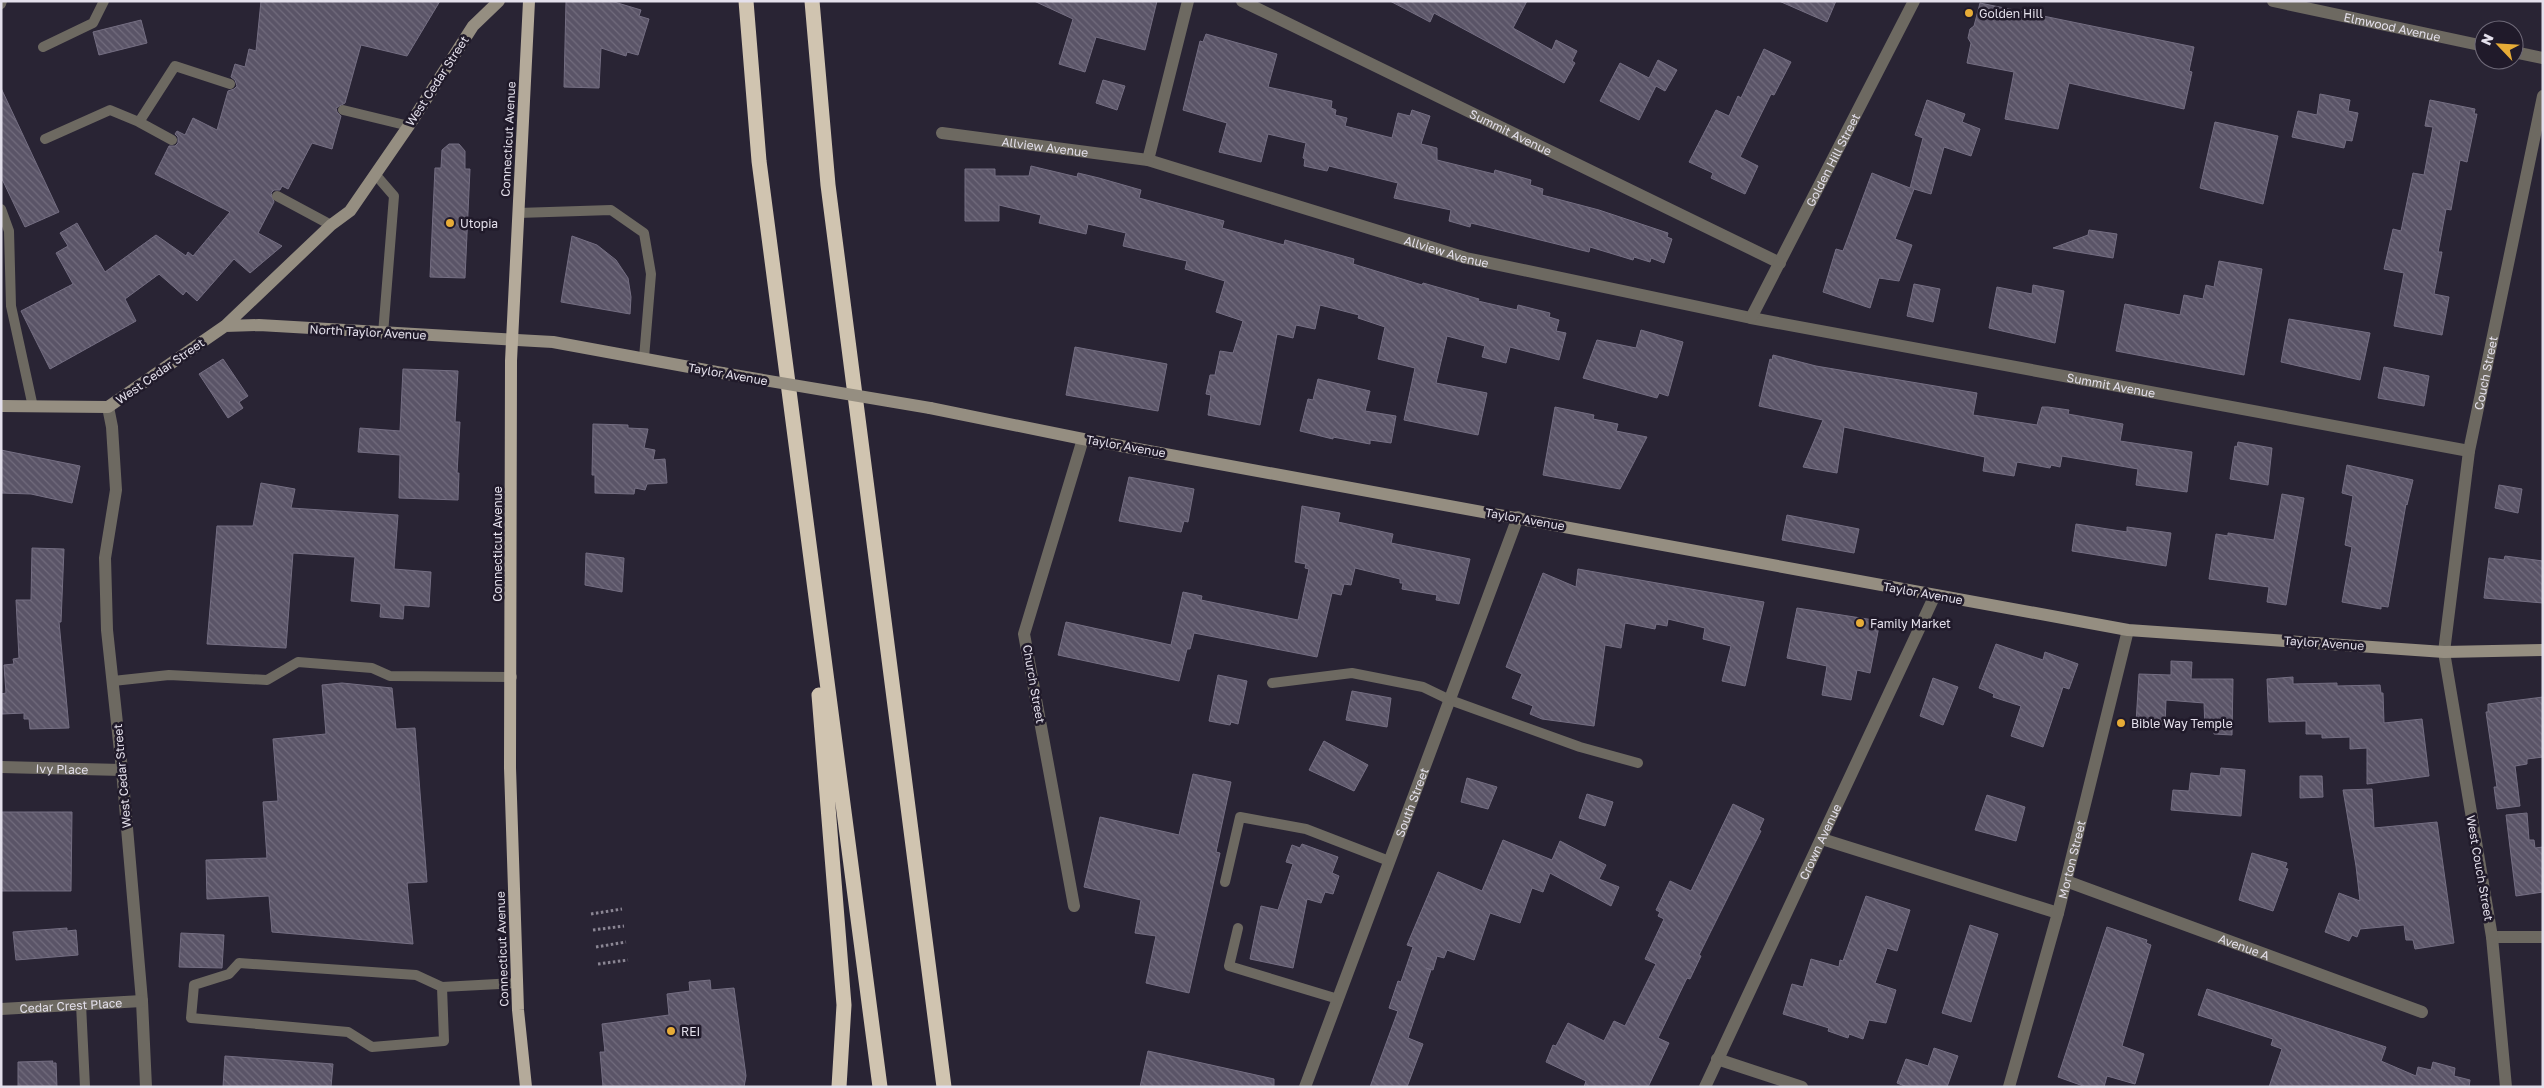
<svg xmlns="http://www.w3.org/2000/svg" width="2544" height="1088" font-family="'Golos Text',sans-serif">
  <style>
    .building { fill: url(#building-back-hatch); stroke: #746e82 }
    .lines { fill: none; stroke-linecap: round; stroke-linejoin: round }
    .path { stroke: #8b8694; stroke-width: 3; stroke-dasharray: 2.5 2.5; stroke-linecap: butt }
    .lane { stroke: #6d6961; stroke-width: 10 }
    .street { stroke: #6d6961; stroke-width: 12 }
    .secondary { stroke: #958e81; stroke-width: 12 }
    .primary { stroke: #b4aa9a; stroke-width: 12 }
    .highway { stroke: #d0c4b0; stroke-width: 15 }
    .secondary-bridge { stroke: #958e81; stroke-width: 12 }
    .poi-dot { fill: #e7ac37; stroke: #201a2a; stroke-width: 2 }
    .labels { text-anchor: middle; dominant-baseline: central; stroke-width: 5; stroke-linejoin: round; paint-order: stroke }
    .poi-label { font-size: 12px; fill: #e4e0ec; stroke: #201a2a; text-anchor: start }
    .street-label { font-size: 12px; fill: #e4e0ec; stroke: #201a2a }
  </style>
  <defs>
    <pattern id="building-back-hatch" width="6" height="6" patternUnits="userSpaceOnUse" patternTransform="scale(1.25)"><rect width="6" height="6" fill="#5a5467"/><path d="M-1 5l2 2M0 0l6 6M5-1l2 2" fill="none" stroke="#726c7d"/></pattern>
  </defs>
  <rect width="100%" height="100%" fill="#292434"/>
  <path class="building" d="M261,1H440L407,56L361,45L345,103L336,108L337,112L341,116L332,149L312,143L288,189L282,186L280,190H274L271,193L274,202L258,233L282,246L250,273L234,259L197,301L186,291L183,295L159,274L125,299L136,321L50,369L21,311L73,284L56,253L68,246L60,233L77,223L105,272L156,235L186,256L188,252L193,256L230,212L155,174L169,146H175L178,143V137L175,134L177,131L185,135L193,118L217,130L228,91L234,89L237,86L235,80L231,77L235,64L245,67L249,49L256,51Z
    M566,1H611L641,10L639,16L649,19L638,55L627,52L626,56L601,48L599,88L564,87Z
    M1034,1H1157L1145,50L1096,37L1085,72L1059,64L1073,19Z
    M1390,1H1527L1513,28L1552,50L1556,40L1577,51L1572,61L1575,63L1564,83L1434,13L1430,22Z
    M1779,1H1836L1827,22Z
    M1980,3L2194,47L2189,71L2192,72L2184,109L2069,83L2058,129L2005,119L2014,72L1967,63L1971,43L1968,38L1970,29L1974,26Z
    M141,20L147,43L99,55L93,32Z
    M1206,34L1277,54L1268,87L1332,101L1331,108L1336,110L1335,115L1347,118L1345,126L1392,138L1398,113L1410,116L1412,110L1430,116L1421,144L1437,148V160L1494,174L1495,170L1531,180L1530,185L1543,189L1542,195L1599,210L1668,233L1667,237L1672,239L1664,263L1651,258L1650,262L1634,257L1633,260L1590,247L1589,252L1471,223L1470,227L1449,221L1451,210L1394,198L1398,183L1329,166L1327,171L1304,166L1305,159L1303,158L1306,143L1268,134L1261,162L1219,152L1227,123L1183,110L1200,41L1203,42Z
    M1764,49L1791,62L1774,95L1771,94L1740,157L1758,166L1745,194L1711,178L1713,173L1689,162L1716,110L1729,116L1738,96L1741,98Z
    M1658,60L1677,70L1665,91L1656,86L1639,120L1600,101L1620,63L1649,78Z
    M1103,80L1125,86L1117,110L1096,103Z
    M1,88L59,212L25,227L1,177Z
    M2320,94L2350,100L2348,111L2358,113L2352,141L2346,140L2344,148L2292,137L2298,111L2317,115Z
    M1927,100L1965,114L1962,122L1980,129L1971,156L1944,147L1931,194L1914,189L1895,239L1912,245L1899,281L1879,278L1870,308L1823,292L1836,249L1843,251L1872,173L1910,188L1923,138L1915,135Z
    M2430,100L2475,109L2474,114H2477L2467,162L2460,160L2451,210L2446,209L2438,252H2442L2434,294L2449,297L2442,335L2394,326L2404,273L2384,269L2393,229L2401,231L2413,173L2424,175L2433,127L2425,126Z
    M2215,122L2278,136L2263,204L2200,188Z
    M449,144H459L465,151V169H470L465,278L430,277L435,168H441L442,150Z
    M1031,166L1077,177L1078,173L1099,178L1141,190L1139,198L1224,221L1222,228L1284,245L1285,240L1354,259L1353,264L1422,285L1423,283L1479,299L1478,301L1517,310L1518,305L1550,313L1549,317L1559,320L1556,331L1566,333L1559,360L1510,347L1506,363L1482,357L1485,346L1447,336L1436,383L1487,393L1478,435L1404,420L1415,368L1378,359L1385,327L1358,318L1359,315L1320,305L1315,329L1296,325L1293,338L1277,334L1260,425L1208,415L1211,395L1206,394L1210,375H1215L1220,351L1233,353L1243,321L1216,312L1225,281L1185,269L1187,261L1123,246L1126,233L1088,224L1086,234L1039,223L1041,215L999,205V221H965V169H995V176H1029Z
    M2089,230L2117,234L2113,258L2053,248L2088,235Z
    M572,236L597,245L616,260L628,278L631,297L630,314L561,302Z
    M2219,261L2262,269L2244,375L2116,351L2125,304L2180,315L2184,295L2203,299L2206,285L2214,287Z
    M1914,284L1940,289L1933,322L1907,316Z
    M2033,285L2064,291L2055,343L1989,328L1997,287L2032,294Z
    M2289,319L2370,333L2360,380L2281,362Z
    M1641,330L1683,342L1668,396L1659,393L1657,398L1583,378L1597,340L1636,348Z
    M1075,347L1167,364L1158,411L1066,395Z
    M1773,355L1816,366L1977,393L1973,415L2037,425L2042,407H2048L2069,410L2068,414L2123,424L2120,441L2192,452L2187,492L2136,485L2138,469L2062,456L2060,467L2051,465L2050,468L2017,462L2014,476L1983,471L1985,457L1844,427L1837,473L1803,467L1823,420L1759,406L1770,359L1772,360Z
    M223,359L248,396L239,402L243,408L228,418L199,374Z
    M2384,367L2429,376L2424,406L2378,398Z
    M403,369L458,371L455,422H460L457,473H459L458,500L399,498L400,455L358,452L360,428L400,431Z
    M1318,379L1370,391L1365,411L1396,416L1391,443L1370,440V444L1333,437V439L1300,431L1308,399L1313,400Z
    M1555,407L1594,415L1593,419L1618,424L1616,431L1647,437L1620,489L1543,475Z
    M593,424L628,425V428L648,429L644,448L655,450L653,460L665,459L667,483L647,484L645,490L635,488L634,494L595,493V475H592Z
    M2238,442L2272,448L2268,485L2230,479L2235,446L2237,447Z
    M1,450L80,466L72,503L31,494L1,493Z
    M2347,465L2413,480L2407,505L2406,504L2388,607L2381,606V609L2342,602L2352,547L2345,545L2353,496L2342,493Z
    M1129,477L1194,489L1188,522L1184,521L1181,532L1119,521Z
    M261,483L295,489L291,508L398,515L394,569L431,572L429,607L404,605L403,619L380,617L381,604L351,601L355,557L293,553L286,648L207,644L217,526H253Z
    M2499,485L2522,489L2518,513L2495,508Z
    M2282,494L2304,498L2286,605L2267,602L2269,587L2209,579L2216,534L2228,536V533L2274,540Z
    M1302,506L1340,513L1338,522L1393,534L1391,543L1470,559L1459,604L1436,600L1437,595L1402,589L1403,583H1400V579L1355,568L1351,585L1344,584L1341,595L1332,593L1317,657L1194,633L1190,649H1187L1179,681L1058,655L1066,622L1171,645L1183,592L1202,596L1201,600L1298,620L1309,569L1305,568L1306,564L1295,562Z
    M1787,515L1859,529L1854,553L1782,540Z
    M2076,524L2127,532V527L2171,533L2166,566L2072,551Z
    M32,548L64,549L61,622H59L69,728L30,729L29,719H24V713L2,714L1,694L6,693L4,665L14,664L13,659L19,658L16,600H31Z
    M586,553L624,558L622,592L585,585Z
    M2505,556L2543,561V603L2484,598L2489,558L2504,560Z
    M1578,569L1764,602L1745,686L1722,681L1731,646L1703,639L1705,628L1668,619L1667,626L1656,624L1655,629L1625,623L1621,648L1605,645L1594,726L1542,719L1530,714L1533,706L1512,698L1522,674L1506,667L1543,573L1576,587Z
    M1797,608L1880,621L1870,673L1857,670L1851,700L1822,695L1827,666L1787,658Z
    M1996,644L2043,660L2045,652L2078,664L2069,689L2063,687L2043,747L2011,736L2021,706L1993,697L1994,694L1979,688Z
    M2171,661L2192,662L2191,679H2233L2232,735L2214,734V728H2205L2204,703L2166,700L2165,725L2136,723L2139,674L2171,675Z
    M1218,675L1247,681L1238,724L1231,722L1230,725L1209,721Z
    M2293,677V684L2337,683V686L2380,685L2381,693H2383L2384,723L2422,719L2429,776L2367,784V748L2350,749V737L2322,738V734H2306V721L2269,722L2267,679Z
    M1933,678L1958,687L1943,725L1920,716Z
    M342,683L392,688L396,729L415,728L427,882L407,883L413,944L272,932L269,896L207,899L206,860L267,858L263,802L278,801L273,739L326,734L322,685Z
    M1352,691L1391,698L1387,727L1346,720Z
    M2543,697V757L2527,759V764L2515,766L2520,806L2497,809L2494,787H2497L2486,712H2488V704Z
    M1324,741L1368,765L1354,791L1309,770Z
    M2221,768L2245,770L2241,816L2171,810L2173,790L2189,791L2191,773L2220,776Z
    M1193,774L1231,782L1216,852L1220,853L1189,993L1146,983L1156,936L1135,933L1141,900L1084,887L1100,817L1179,835Z
    M2300,776H2322L2323,797L2300,798Z
    M1467,778L1497,787L1488,809L1461,802Z
    M2372,789L2374,828L2437,822L2454,943L2415,949L2413,940H2406L2404,925L2360,929L2357,937L2352,935L2349,941L2325,932L2339,893L2360,901L2356,866L2343,790Z
    M1587,794L1613,802L1605,826L1579,818Z
    M1987,795L2025,807L2016,841L1975,830Z
    M1733,804L1764,819L1759,830L1761,831L1699,955L1701,956L1690,979L1687,978L1658,1038L1669,1043L1648,1087H1584L1586,1081L1546,1062L1553,1045L1556,1046L1568,1023L1604,1041L1614,1021L1625,1026L1656,964L1645,959L1664,919L1658,916L1660,912L1656,910L1670,881L1691,891Z
    M1,812H72L71,891H1Z
    M2527,813L2529,840H2534L2535,848L2543,847V892L2516,896L2506,815Z
    M1503,840L1552,860L1560,841L1606,865L1599,879L1619,887L1611,906L1550,873L1543,892L1532,888L1520,923L1490,913L1474,960L1447,950L1444,958L1437,956L1433,970L1426,968L1431,970L1408,1038L1423,1044L1407,1087H1370L1398,1011L1389,1008L1398,981L1401,982L1413,947L1407,945L1438,872L1482,891Z
    M1302,844L1338,857L1332,873L1339,876L1333,894L1325,892L1321,903L1307,899L1293,968L1250,959L1261,906L1278,910L1293,864L1286,862L1292,845L1300,848Z
    M2252,853L2287,863L2285,868L2288,869L2273,911L2239,900Z
    M1866,896L1910,910L1897,951L1887,948L1875,983L1896,990L1886,1023L1869,1020L1863,1039L1849,1034L1848,1038L1828,1031L1829,1028L1783,1014L1792,984L1803,987L1811,959L1839,967L1840,960L1843,961Z
    M1970,925L1998,934L1971,1022L1942,1013Z
    M2107,927L2147,940L2146,943L2151,945L2122,1046L2144,1054L2135,1084L2107,1076L2104,1087H2086L2058,1077Z
    M67,928V931L76,930L78,955L16,960L13,932Z
    M181,933L224,935L222,968L179,967Z
    M710,980L711,990L734,988L746,1076L744,1087H603L600,1052H605L602,1024L669,1015L667,994L690,991L689,982Z
    M2207,989L2386,1047L2381,1061L2416,1076L2418,1067L2431,1070L2433,1062L2455,1068L2454,1076L2470,1080L2469,1087H2269L2282,1049L2271,1045L2273,1039L2198,1015Z
    M1934,1048L1958,1056L1947,1087H1907L1897,1083L1906,1059L1928,1066Z
    M1148,1051L1274,1079V1087H1140Z
    M225,1056L333,1064L331,1087H223Z
    M53,1061L52,1063H56L57,1087H18V1062Z"/>
  <g class="lines">
    <path class="path" d="M591,914L622,909
      M593,930L624,926
      M596,947L626,942
      M598,964L628,960"/>
    <path class="lane" d="M1,4L2,1
      M43,47L93,23L104,1
      M343,110L409,126
      M45,139L110,110L139,122
      M172,140L139,122L175,66L230,84
      M375,174L394,196L383,334
      M277,196L331,225
      M1,209L9,231L11,306L33,407
      M518,213L611,210L644,233L651,274L644,358
      M113,681L169,675L267,680L298,662L372,668L390,676L512,677
      M1272,683L1352,673L1423,687L1450,700L1580,747L1638,763
      M1225,882L1240,817L1306,829L1389,861
      M1238,928L1229,966L1338,999
      M442,987L444,1041L372,1047L348,1032L191,1018L194,985L229,974L239,963L416,975L442,987L517,983
      M81,1004L85,1087"/>
    <g class="street">
      <path id="s1" d="M1242,1L1780,263"/>
      <path id="s2" d="M2273,1L2484,46"/>
      <path d="M2514,52L2543,58"/>
      <path id="s3" d="M942,133L1148,160L1466,258L1751,318L2469,451"/>
      <path d="M1148,160L1188,1"/>
      <path id="s4" d="M1751,318L1914,1"/>
      <path d="M108,407L112,427L116,490L105,558L107,630L122,770L142,1001L146,1087"/>
      <path id="s5" d="M1,767L122,770"/>
      <path d="M1822,839L2058,913"/>
      <path id="s6" d="M2066,881L2422,1012"/>
      <path d="M1074,906L1024,634L1083,439"/>
      <path d="M2492,937H2543"/>
      <path id="s7" d="M1,1009L142,1001"/>
      <path d="M1717,1059L1802,1087"/>
      <path id="s8" d="M1305,1087L1518,517"/>
      <path id="s9" d="M1705,1087L1935,595"/>
      <path id="s10" d="M2009,1087L2058,913L2128,630"/>
      <path id="s11" d="M2506,1087L2492,937L2444,652L2469,451L2543,96"/>
    </g>
    <path class="secondary" d="M225,326L259,325L553,342L722,373
      M1,406L108,407L225,326L331,225L350,211L412,121L473,26L499,1
      M930,408L1083,439L2128,630L2444,652L2543,650"/>
    <path class="primary" d="M526,1087L518,1010L510,768L511,361L529,1"/>
    <path class="highway" d="M746,1L759,161L880,1087
      M812,1L828,185L944,1087
      M819,695L844,1005L839,1087"/>
    <path class="secondary-bridge" d="M722,373L930,408"/>
  </g>
  <g class="poi-dot">
    <circle cx="1969" cy="13" r="5"/>
    <circle cx="450" cy="223" r="5"/>
    <circle cx="1860" cy="623" r="5"/>
    <circle cx="2121" cy="723" r="5"/>
    <circle cx="671" cy="1031" r="5"/>
  </g>
  <g class="labels">
    <g class="poi-label">
      <text x="1979" y="13">Golden Hill</text>
      <text x="460" y="223">Utopia</text>
      <text x="1870" y="623">Family Market</text>
      <text x="2131" y="723">Bible Way Temple</text>
      <text x="681" y="1031">REI</text>
    </g>
    <g class="street-label">
      <text stroke="none"><textPath href="#s2" startOffset="122">Elmwood Avenue</textPath></text>
      <text transform="translate(437 81) rotate(-57)">West Cedar Street</text>
      <text stroke="none"><textPath href="#s1" startOffset="299">Summit Avenue</textPath></text>
      <text transform="translate(508 139) rotate(-87)">Connecticut Avenue</text>
      <text stroke="none"><textPath href="#s3" startOffset="104">Allview Avenue</textPath></text>
      <text stroke="none"><textPath href="#s4" startOffset="178">Golden Hill Street</textPath></text>
      <text stroke="none"><textPath href="#s3" startOffset="520">Allview Avenue</textPath></text>
      <text transform="translate(368 332) rotate(3)">North Taylor Avenue</text>
      <text transform="translate(160 371) rotate(-35)">West Cedar Street</text>
      <text stroke="none"><textPath href="#s11" startOffset="722">Couch Street</textPath></text>
      <text transform="translate(728 374) rotate(10)">Taylor Avenue</text>
      <text stroke="none"><textPath href="#s3" startOffset="1198">Summit Avenue</textPath></text>
      <text transform="translate(1126 446) rotate(10)">Taylor Avenue</text>
      <text transform="translate(1525 519) rotate(10)">Taylor Avenue</text>
      <text transform="translate(497 544) rotate(-90)">Connecticut Avenue</text>
      <text transform="translate(1923 593) rotate(10)">Taylor Avenue</text>
      <text transform="translate(2324 643) rotate(4)">Taylor Avenue</text>
      <text transform="translate(1034 684) rotate(80)">Church Street</text>
      <text stroke="none"><textPath href="#s5" startOffset="61">Ivy Place</textPath></text>
      <text transform="translate(122 776) rotate(-95)">West Cedar Street</text>
      <text stroke="none"><textPath href="#s8" startOffset="304">South Street</textPath></text>
      <text stroke="none"><textPath href="#s9" startOffset="271">Crown Avenue</textPath></text>
      <text stroke="none"><textPath href="#s10" startOffset="236">Morton Street</textPath></text>
      <text transform="translate(2480 868) rotate(80)">West Couch Street</text>
      <text stroke="none"><textPath href="#s6" startOffset="190">Avenue A</textPath></text>
      <text transform="translate(502 949) rotate(-92)">Connecticut Avenue</text>
      <text stroke="none"><textPath href="#s7" startOffset="70">Cedar Crest Place</textPath></text>
    </g>
  </g>
  <rect width="2544" height="1088" fill="none" stroke="#e4e0ec" stroke-width="5"/>
  <g transform="translate(2499 45) rotate(295)"><circle r="24" fill="#201a2a" stroke="#6e6978"/>
  <path d="M0-4L9 19L0 12L-9 19Z" fill="#e7ac37"/>
  <text y="-8" font-size="14" font-weight="bold" text-anchor="middle" fill="#e4e0ec">N</text>
  </g>
</svg>
